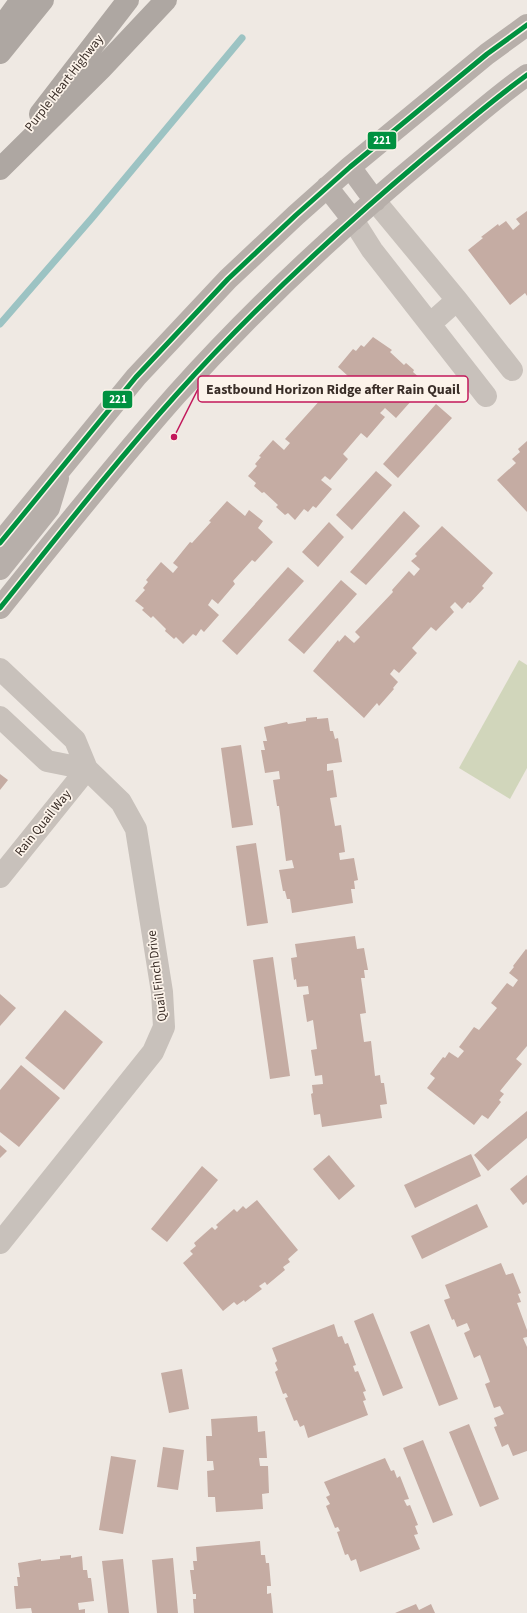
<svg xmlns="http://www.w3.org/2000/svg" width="527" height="1613" font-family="'Source Sans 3',sans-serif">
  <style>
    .green { fill: #d1d6bb }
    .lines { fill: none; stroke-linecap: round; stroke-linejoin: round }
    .stream { stroke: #9cc3c3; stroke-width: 7 }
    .building { fill: #c5aca3 }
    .minor { stroke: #c8c1bb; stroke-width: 22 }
    .major { stroke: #b7afaa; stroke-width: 22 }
    .highway { stroke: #aea7a2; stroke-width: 22 }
    .bus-1-casing { stroke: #fcf3ea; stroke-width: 8 }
    .bus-1 { stroke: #009140; stroke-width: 5 }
    .labels { text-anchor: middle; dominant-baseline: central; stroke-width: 3.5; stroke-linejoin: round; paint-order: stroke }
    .street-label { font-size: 13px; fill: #3a2e28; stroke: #fcf3ea }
    .leader { fill: none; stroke: #c2185b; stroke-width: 1.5 }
    .callout-dot { fill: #c2185b; stroke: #fcf3ea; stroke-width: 1.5 }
    .callout { fill: #fcf3ea; stroke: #c2185b; stroke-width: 1.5 }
    .callout-label { font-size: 14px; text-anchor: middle; font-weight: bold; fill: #3a2e28 }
    .line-badge { stroke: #fcf3ea; stroke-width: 1.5 }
    .badge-label { font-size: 11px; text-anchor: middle; font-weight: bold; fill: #fff }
  </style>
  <rect width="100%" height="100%" fill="#efe9e3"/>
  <path class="green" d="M519,660L527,665V768L510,799L459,768Z"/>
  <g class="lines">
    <path class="stream" d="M0,324L92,218L242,38"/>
  </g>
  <path class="building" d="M527,211V296L525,293L510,305L468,250L483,238L481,237L498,224L499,226L506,221L513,230L520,224L516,219Z
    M373,337L392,350L390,352L404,365L406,363L414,370L413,372L421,379L412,390L415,392L409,398L412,400L396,418L385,408L380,413L385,417L367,438L361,433L343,454L348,459L330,480L325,476L321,480L332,489L316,508L313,506L308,512L304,509L295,520L288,513L285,515L276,507L278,505L264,492L262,493L254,486L256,483L248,476L257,466L255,464L261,457L259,456L273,440L284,450L290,443L285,439L322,398L321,397L338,377L343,382L348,376L338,367L353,349L356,351L361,345L364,347Z
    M436,404L452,418L398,478L383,464Z
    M527,441V512L497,480L516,463L512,459L520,452L518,449Z
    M376,471L392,485L352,530L336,515Z
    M227,501L245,516L249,510L263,521L258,528L273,542L255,562L252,560L233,581L235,584L218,604L212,599L208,605L219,615L204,632L201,629L196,636L193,634L183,644L176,637L174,639L165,631L166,629L153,616L151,618L142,610L144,608L135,601L145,590L143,588L148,582L146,580L161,562L173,573L178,567L173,563L190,542L192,543L211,522L209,521Z
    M404,511L420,526L366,585L350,572Z
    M329,522L344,537L318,567L302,552Z
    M442,526L493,573L482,586L484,588L470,603L468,602L462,609L455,602L450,607L454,612L436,631L431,627L412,648L417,653L399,673L394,669L390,674L398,682L393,688L394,689L379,706L377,703L364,718L313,671L338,640L339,642L345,635L354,643L360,637L355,632L393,592L392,590L409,571L414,576L420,569L411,561L417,556L415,554Z
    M288,567L304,581L237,655L222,641Z
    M341,580L357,594L304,654L288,640Z
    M317,717V719L328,718L330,731H333L335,739L338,738L342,762L327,764V771L333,770L337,797L330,798L335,826L341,825L345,852L339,853L340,860L354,858L358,880L354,881L355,889H351L353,903L292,913L290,899H287L285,891H283L279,870L294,868L292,860L286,861L279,806H277L273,780L280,779L279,771L265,773L261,750H265L263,741H267L264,727L287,722L288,724L306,721V718Z
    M241,745L253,825L232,828L221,748Z
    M0,774L8,780L0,790Z
    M256,843L268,923L247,926L236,846Z
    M355,936L357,949L364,948L368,970H364L365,978H361L366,1013L360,1014L364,1042L371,1041L375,1076L380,1075L381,1083H384L387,1104L380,1105L382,1118L322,1127L320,1114L314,1115L311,1094L313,1093L312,1085L323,1084L322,1075L315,1076L311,1050L317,1049L313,1020L307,1022L303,995L309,994L308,986L297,987L296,979L294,980L291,958L297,957L295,944Z
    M526,949L527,950V1046L516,1059L522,1064L500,1091L504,1094L499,1100L501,1102L488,1119L482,1115L474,1125L427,1088L435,1078L430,1074L443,1057L445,1058L449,1052L458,1058L464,1051L459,1047L474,1027L479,1030L497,1008L491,1003L507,983L513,987L518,980L509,973L514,967L513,966Z
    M273,957L290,1076L270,1079L253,960Z
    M0,994L16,1008L0,1026Z
    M65,1010L103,1042L64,1090L25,1058Z
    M21,1065L60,1098L19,1147L0,1132V1090Z
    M527,1111V1138L488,1171L474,1155Z
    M0,1145L7,1151L0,1158Z
    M471,1154L481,1176L415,1208L404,1185Z
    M329,1155L355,1186L339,1200L313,1169Z
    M202,1166L218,1180L167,1242L151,1229Z
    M527,1175V1202L523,1205L510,1189Z
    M257,1200L298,1250L288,1259L290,1262L283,1267L285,1270L267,1285L265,1282L259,1286L262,1289L245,1302L244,1300L237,1305L234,1302L223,1311L183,1263L193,1254L190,1251L196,1246L194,1243L212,1227L215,1230L218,1227L216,1225L234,1209L237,1212L243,1206L246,1209Z
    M477,1204L488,1227L422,1259L411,1236Z
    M501,1263L506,1275L513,1273L521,1293L518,1294L521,1302L517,1303L527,1330V1337L523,1338L527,1347V1451L513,1456L508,1444L502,1447L494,1427L497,1426L494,1418L504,1414L500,1406L494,1408L485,1384L490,1382L480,1355L474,1358L464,1333L470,1330L467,1323L457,1327L454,1319L452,1320L444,1300L450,1298L445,1285Z
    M373,1313L403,1388L383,1396L354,1321Z
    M334,1324L338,1337L342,1336L345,1344L348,1343L356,1365L353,1366L355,1372L358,1371L366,1391L363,1392L366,1400L363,1401L368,1415L308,1438L304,1425L300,1427L297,1420L294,1421L285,1398L288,1397L286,1393L283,1394L275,1372L278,1370L275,1363L277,1361L272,1348Z
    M429,1324L458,1399L439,1406L410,1332Z
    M182,1369L189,1409L169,1413L161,1373Z
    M257,1416L258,1432L265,1431L267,1458H259L260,1466H268L269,1493L262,1494L263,1509L216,1512L215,1497H208L207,1471L214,1470L213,1461H207L206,1436H212L211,1419Z
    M469,1424L499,1499L480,1507L449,1432Z
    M423,1440L453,1515L433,1523L403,1448Z
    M163,1447L184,1450L178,1490L157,1487Z
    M111,1456L136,1460L123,1534L99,1530Z
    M385,1458L391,1471L394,1470L397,1478L400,1476L409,1499L404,1500L407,1506L410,1505L418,1525L415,1526L418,1534L414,1535L420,1549L360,1572L356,1559L351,1561L348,1554L345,1555L337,1532L340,1531L338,1527L335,1528L326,1506L330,1504L326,1497L330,1495L324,1482Z
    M260,1541L261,1555H265L266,1563H269L271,1586H267V1594L271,1593L273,1613H194L193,1599H196V1594H193L190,1570H194L193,1561H197L196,1547Z
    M71,1555V1558L82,1556L83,1570H87L88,1578H91L94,1601L78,1603L79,1610L85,1609V1613H32L31,1608L16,1609L14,1586H18L17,1577H20L18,1563L41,1559V1561L60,1559V1556Z
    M173,1558L178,1613H157L152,1560Z
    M123,1559L129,1613H108L102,1561Z
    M416,1604L419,1610L431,1604L435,1613H395Z"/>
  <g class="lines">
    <path class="minor" d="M375,201L457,300L512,370
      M353,220L372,250L486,396
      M430,324L457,300
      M0,669L75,740L87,769L121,802L136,829L162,992L164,1027L153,1052L0,1243
      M0,717L47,761L87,769
      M0,877L87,769"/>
    <path class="major" d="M350,167L375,201
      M327,187L353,220
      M0,543L136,377L228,279L296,215L350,167L487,54L527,25
      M0,569L49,508L58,478
      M0,608C58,536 115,464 176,395C255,307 342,226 433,151C464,126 494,98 527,75"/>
    <path class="highway" d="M0,29L21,0
      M0,53L43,0
      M40,114L128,0
      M0,169L101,69L166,0"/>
    <g class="bus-1-casing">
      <path id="bus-1" d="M0,543L136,377L228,279L296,215L350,167L487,54L527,25
        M0,608C58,536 114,464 176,395C252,310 336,232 424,158C458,130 491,101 527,75"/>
    </g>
    <use href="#bus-1" class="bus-1"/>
  </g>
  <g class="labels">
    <g class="street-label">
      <text transform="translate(64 83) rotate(-52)">Purple Heart Highway</text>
      <text transform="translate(43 823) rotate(-51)">Rain Quail Way</text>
      <text transform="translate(157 976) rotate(-97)">Quail Finch Drive</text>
    </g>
  </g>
  <path class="leader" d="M174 437L198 389"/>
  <circle class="callout-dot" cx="174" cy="437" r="4"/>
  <rect class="callout" x="198" y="376" width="270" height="26" rx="4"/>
  <g class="callout-label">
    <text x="333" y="394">Eastbound Horizon Ridge after Rain Quail</text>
  </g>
  <g class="line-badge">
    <rect x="367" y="131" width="30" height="19" rx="4" fill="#009140"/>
    <rect x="102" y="390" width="31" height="19" rx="4" fill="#009140"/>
  </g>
  <g class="badge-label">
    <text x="382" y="144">221</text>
    <text x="118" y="403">221</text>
  </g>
</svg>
